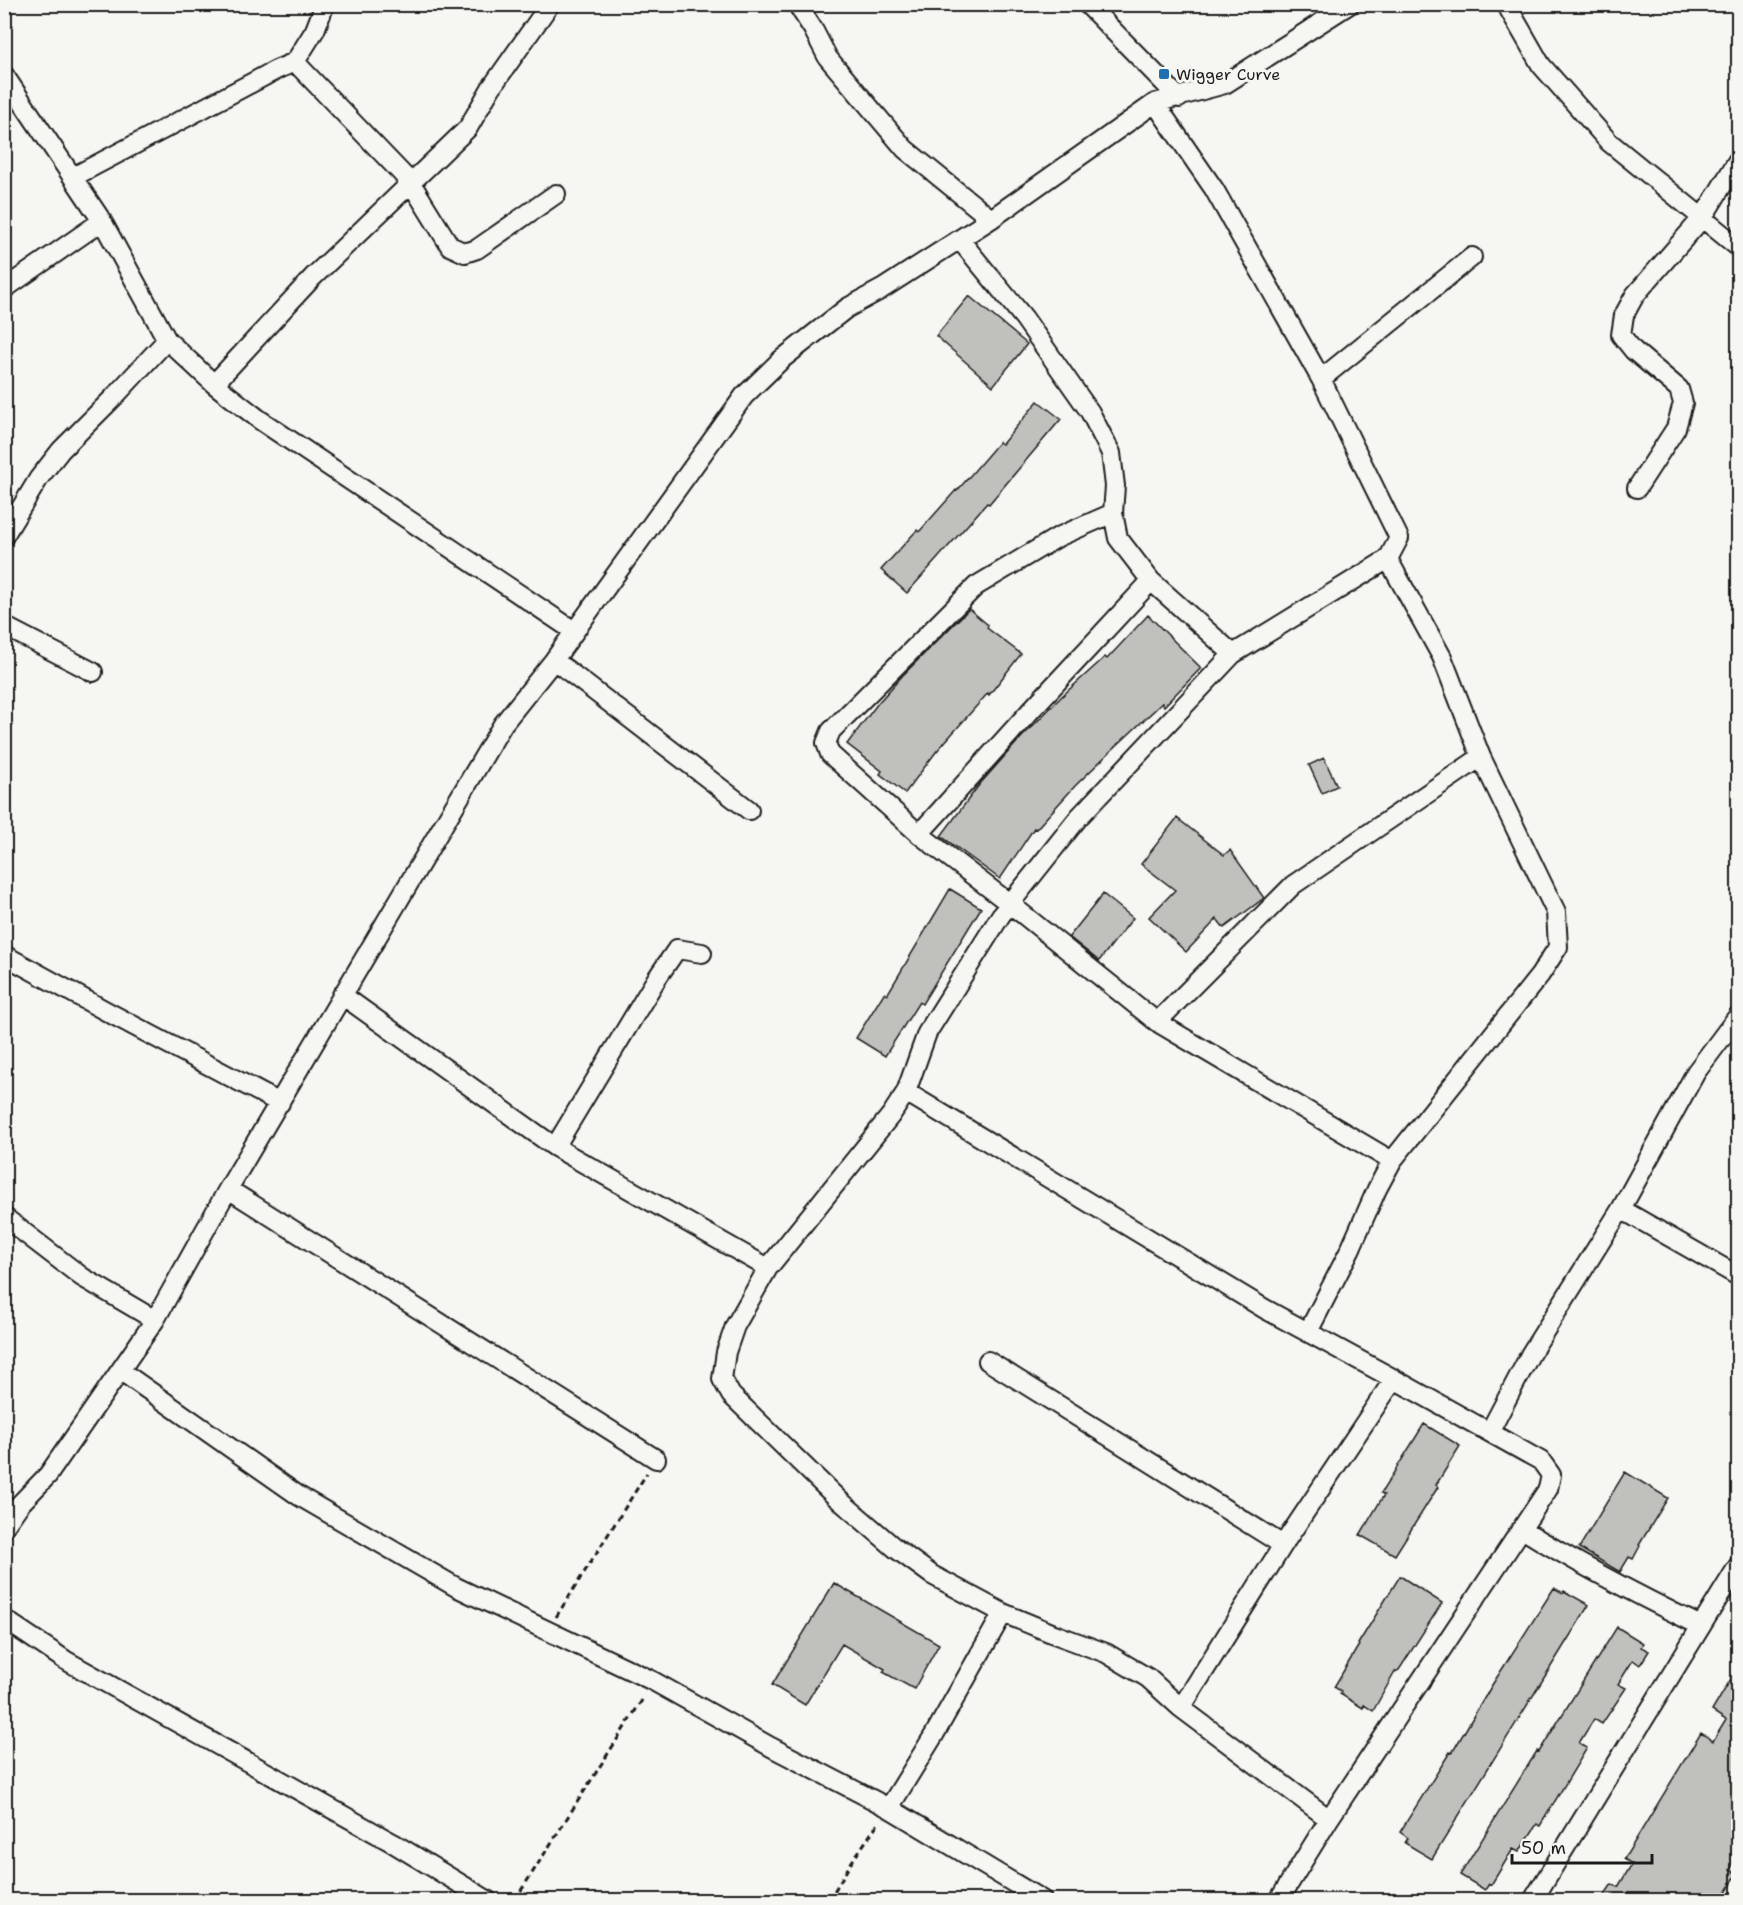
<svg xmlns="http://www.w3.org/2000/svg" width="1743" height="1905" font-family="'Shantell Sans',sans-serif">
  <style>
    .building { fill: #c0c0bd; stroke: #1c1c1c; stroke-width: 1.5 }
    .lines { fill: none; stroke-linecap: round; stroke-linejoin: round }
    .minor-casing { stroke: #1c1c1c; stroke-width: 22 }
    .path { stroke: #1c1c1c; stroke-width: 3; stroke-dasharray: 6 4.5; stroke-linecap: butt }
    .minor { stroke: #f6f6f2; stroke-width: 18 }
    .poi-dot { fill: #1f6fb2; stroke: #f6f6f2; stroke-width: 2 }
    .labels { text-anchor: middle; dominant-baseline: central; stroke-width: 6; stroke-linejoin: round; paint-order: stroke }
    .poi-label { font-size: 16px; fill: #1c1c1c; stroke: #f6f6f2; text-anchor: start }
  </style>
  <rect width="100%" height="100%" fill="#f6f6f2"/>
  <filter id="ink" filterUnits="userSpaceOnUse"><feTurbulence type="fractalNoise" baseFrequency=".0167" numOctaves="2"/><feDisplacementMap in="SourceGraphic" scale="12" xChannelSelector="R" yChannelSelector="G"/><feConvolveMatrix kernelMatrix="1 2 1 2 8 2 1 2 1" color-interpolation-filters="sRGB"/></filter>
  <g filter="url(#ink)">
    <path class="building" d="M969,296L1027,344L993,386L936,336Z
      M1038,401L1061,419L989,504L987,503L907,593L881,570L917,530L919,532L956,490L957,491L999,442L1002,444Z
      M969,609L988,625L987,628L1021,654L989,695L988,693L936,752L905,793L880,774L882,771L847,744L878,703L903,675Z
      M1148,615L1201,668L1164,706L1162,703L1112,750L1075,786L1036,829L1034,828L1000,879L941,836L979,785L1019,740L1062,696L1105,657L1107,659Z
      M1324,758L1337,786L1322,793L1309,765Z
      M1177,818L1224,855L1230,850L1264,898L1224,928L1217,919L1186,952L1149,917L1175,890L1141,864Z
      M950,889L981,908L922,1004L919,1002L885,1056L856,1038L884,993L887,995Z
      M1103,894L1133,918L1099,961L1069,937Z
      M1424,1424L1460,1446L1436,1485L1438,1487L1395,1555L1360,1535L1384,1495L1381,1493Z
      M1625,1472L1668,1498L1639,1545L1640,1546L1633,1559L1629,1557L1620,1572L1579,1548Z
      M1400,1576L1442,1603L1399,1670L1395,1672L1373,1711L1364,1705L1363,1708L1340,1694L1341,1691L1334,1687L1359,1645L1358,1644Z
      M834,1583L939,1644L914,1689L883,1672L885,1669L842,1644L805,1705L772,1685Z
      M1554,1588L1563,1593L1564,1591L1589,1605L1432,1859L1405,1843L1408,1838L1400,1832L1450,1752L1452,1753L1492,1685Z
      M1617,1627L1643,1643L1641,1647L1649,1651L1640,1665L1633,1660L1618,1684L1626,1688L1602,1724L1594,1719L1579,1743L1587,1748L1540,1826L1537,1824L1519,1852L1513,1849L1491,1885L1489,1884L1485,1890L1460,1875L1537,1751L1539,1752Z
      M1738,1667V1855L1730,1870L1737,1874L1721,1900H1601L1612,1884L1618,1887L1632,1864L1624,1859L1701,1733L1713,1741L1726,1720L1712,1711Z"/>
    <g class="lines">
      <g class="minor-casing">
        <path id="minor" d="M797,4L813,29L828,58L905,149L991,219
          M1087,4L1179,98
          M1506,4L1541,65L1609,142L1738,247
          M295,62L315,30L325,4
          M4,75L102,221L167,340L214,384L260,420L574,631
          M1155,103L1214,189L1321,379L1399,538L1388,559L1233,654L1079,817L1001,915L927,1033L906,1092L891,1115L768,1268L735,1326L726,1352L722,1379L731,1395L838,1499L895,1548L932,1575L1003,1613L1054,1634L1106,1653L1148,1678L1181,1708L1329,1819
          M73,177L276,70L295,62L411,183L450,246L465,253L477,249L556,194
          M960,240L1024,318L1090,412L1111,453L1115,486L1113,513L1118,538L1151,581L1233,654
          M4,289L102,221
          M1321,379L1472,257
          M214,384L313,277L468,128L491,88L550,4
          M1637,488L1676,428L1683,403L1679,389L1633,350L1621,335L1624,315L1635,295L1703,217L1738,160
          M1113,513L1058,537L976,586L831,731L826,743L830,754L919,834L1009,903L1157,1022L1392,1161
          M4,536L39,478L61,450L114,397L167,340
          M4,626L93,672
          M554,660L749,810
          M919,834L1032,709L1151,581
          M4,955L104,1010L280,1103
          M342,995L555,1147L768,1268
          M1157,1022L1293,885L1481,757
          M906,1092L1265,1309L1394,1379L1541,1461L1551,1475L1548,1489L1329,1819L1279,1900
          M555,1147L657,978L677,949L702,953
          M228,1189L656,1459
          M1621,1209L1738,1276
          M4,1217L82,1277L155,1320
          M1308,1332L1350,1250L1377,1189L1392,1161L1540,975L1558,947L1556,912L1481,757L1442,657L1388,559
          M988,1361L1283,1545
          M121,1371L299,1496L456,1587L653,1681L771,1747L889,1808L1042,1900
          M1490,1431L1531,1353L1621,1209L1696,1072L1738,1016
          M4,1527L20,1504L48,1475L155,1320L228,1189L503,724L554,660L744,396L782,359L847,308L882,289L991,219L1155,103L1225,84L1350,4
          M1522,1529C1581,1566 1639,1596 1701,1626
          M4,1619L65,1660L393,1843L487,1900
          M1181,1708L1283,1545L1394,1379
          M889,1808L934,1735L1003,1613
          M1533,1900L1738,1566"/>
      </g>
      <path class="path" d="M556,1617L647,1473
        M515,1900L644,1697
        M829,1900L851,1863L879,1822"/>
      <use href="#minor" class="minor"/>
    </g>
  </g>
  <rect class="poi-dot" x="1158" y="68" width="12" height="12" rx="3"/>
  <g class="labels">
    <g class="poi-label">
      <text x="1176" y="74">Wigger Curve</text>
    </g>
  </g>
  <rect width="1743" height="1905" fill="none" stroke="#f6f6f2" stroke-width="24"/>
  <rect x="12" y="12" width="1719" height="1881" fill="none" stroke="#1c1c1c" stroke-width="2" filter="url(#ink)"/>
  <path d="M1512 1854v9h140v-9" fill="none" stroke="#1c1c1c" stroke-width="3"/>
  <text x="1521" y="1854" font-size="18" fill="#1c1c1c" stroke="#f6f6f2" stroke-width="4.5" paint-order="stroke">50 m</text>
</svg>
